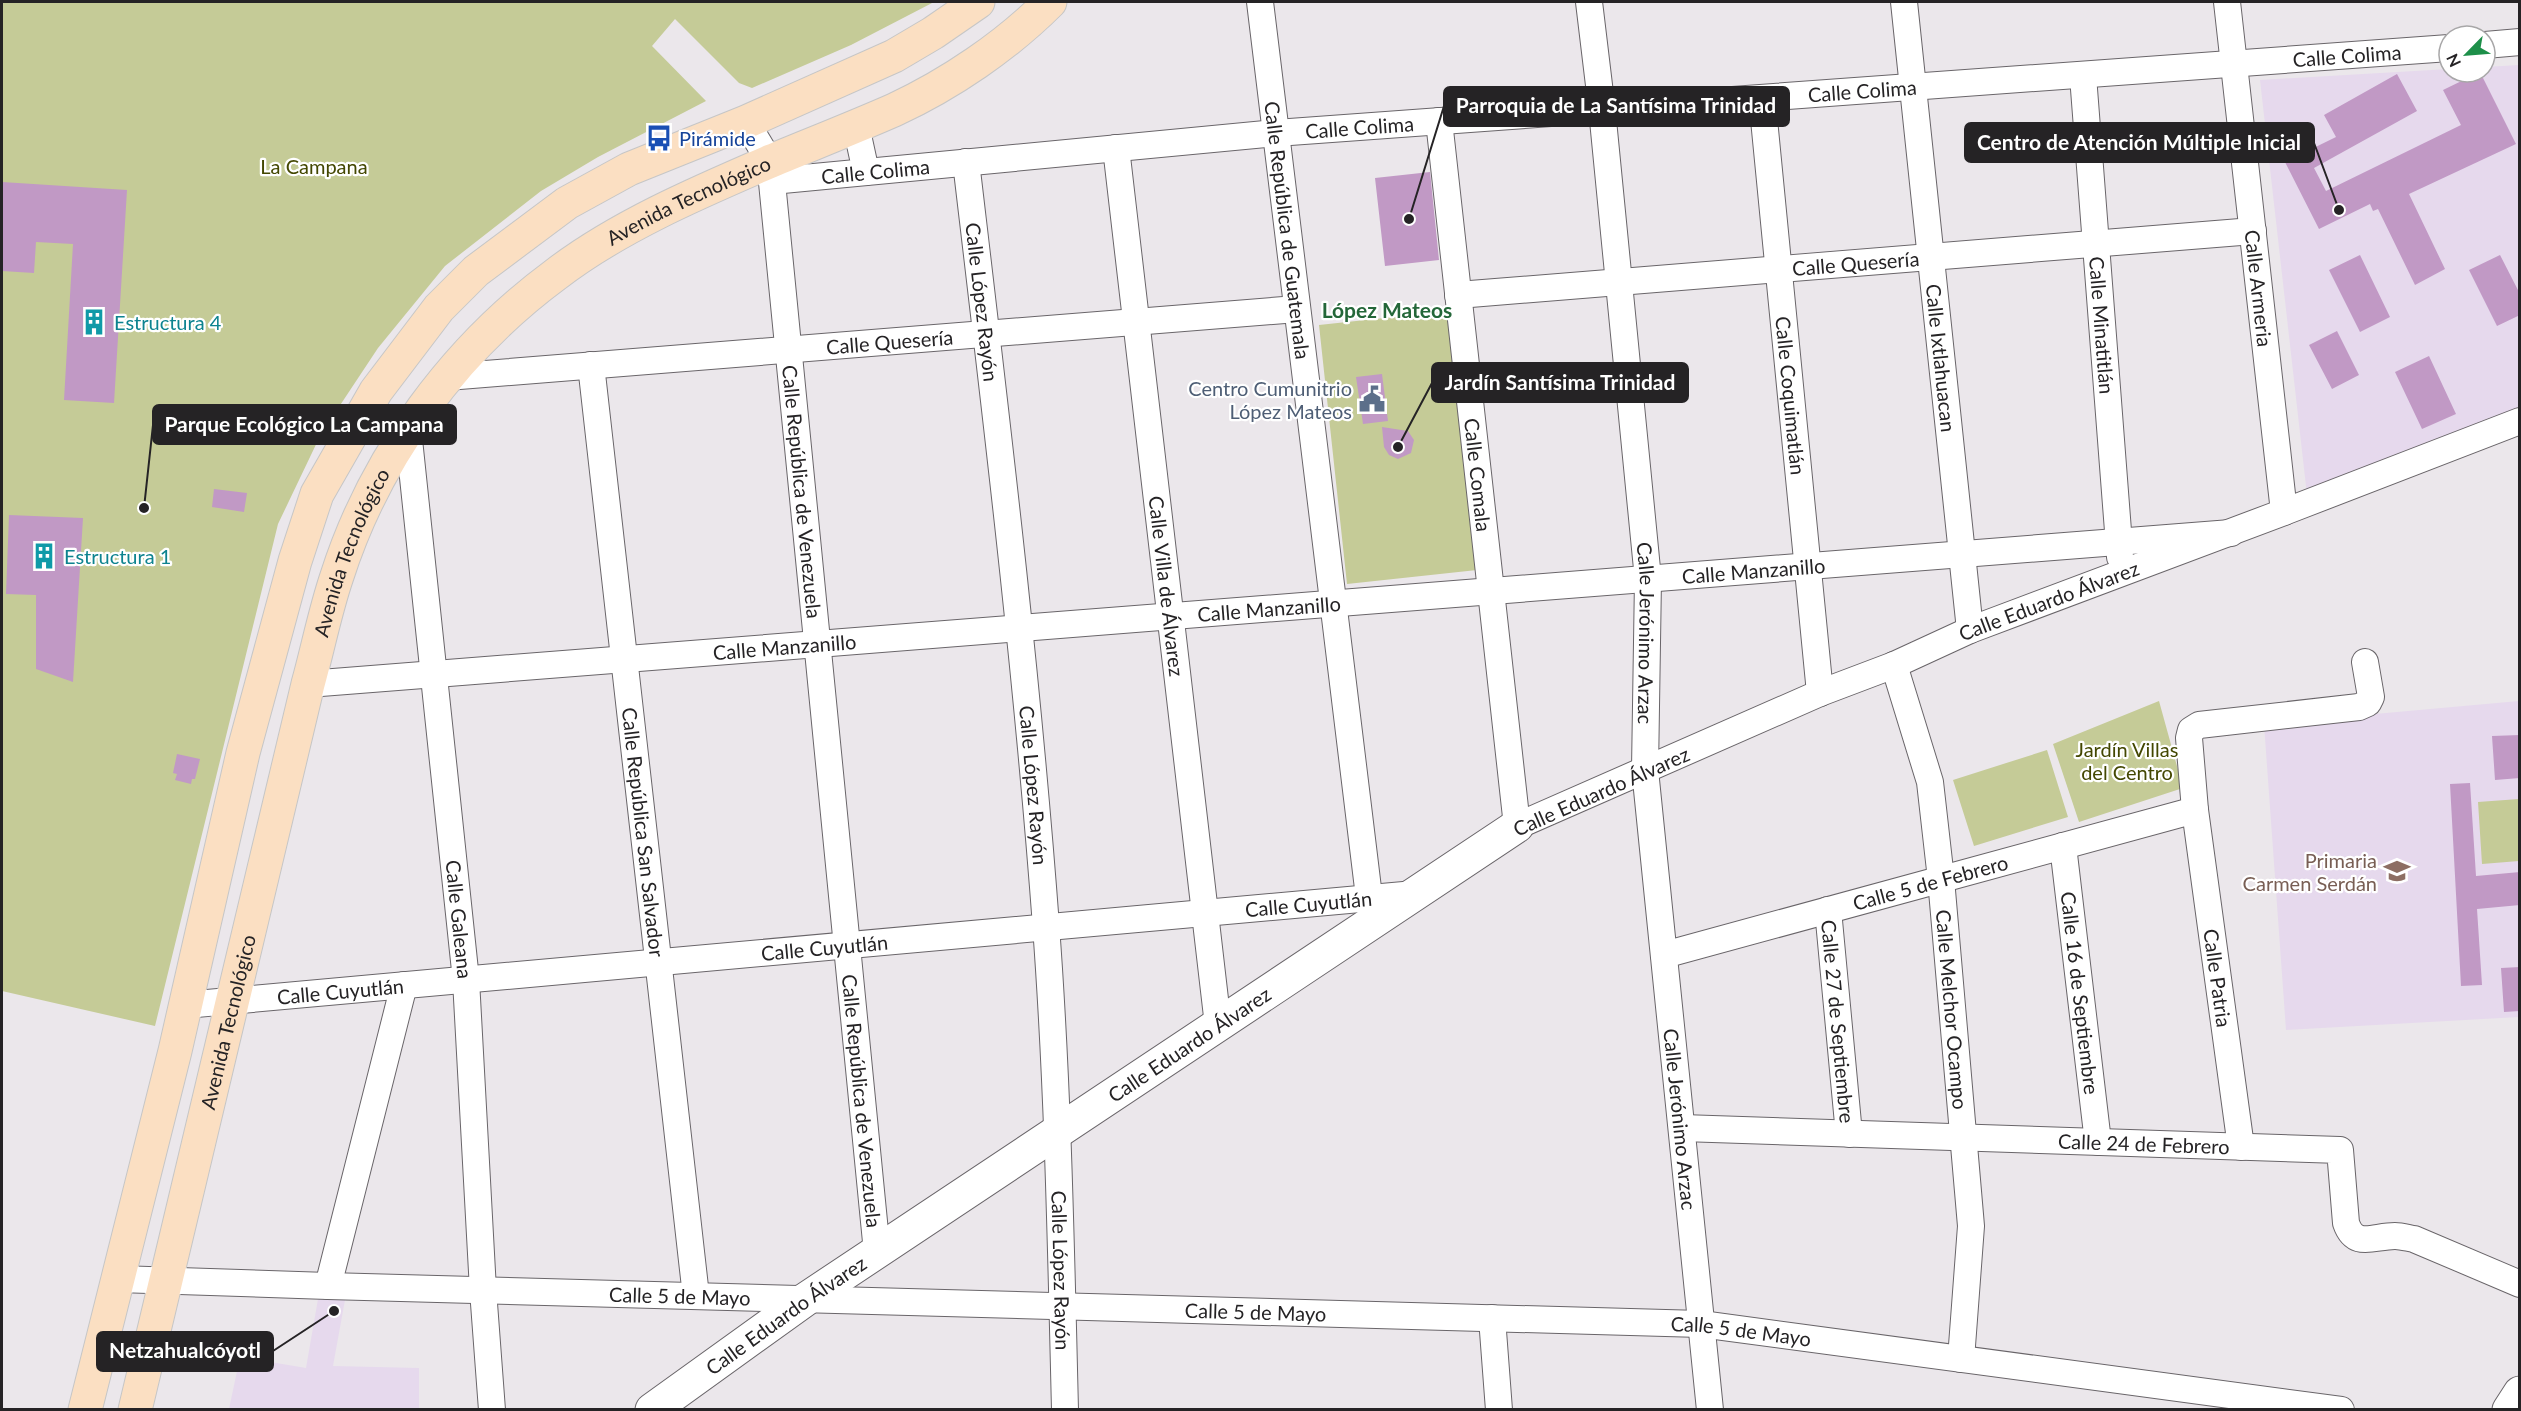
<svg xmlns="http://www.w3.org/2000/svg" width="2521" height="1411" font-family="Lato,sans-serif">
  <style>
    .education { fill: #e6d9ed }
    .green { fill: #c5cb97 }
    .building { fill: #c199c5 }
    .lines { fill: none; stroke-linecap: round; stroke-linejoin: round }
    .street-casing { stroke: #696569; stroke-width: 28 }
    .secondary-casing { stroke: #696569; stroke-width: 35 }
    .primary-casing { stroke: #c6c6c6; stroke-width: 35 }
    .street { stroke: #fff; stroke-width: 26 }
    .secondary { stroke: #fff; stroke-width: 33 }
    .primary { stroke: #fbdfc2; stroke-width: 33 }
    .labels { text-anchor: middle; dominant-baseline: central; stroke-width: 4.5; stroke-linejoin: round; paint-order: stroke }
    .street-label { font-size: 20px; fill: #252325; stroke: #fff }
    .transit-label { font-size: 20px; fill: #164399; stroke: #fff; text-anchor: start }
    .park-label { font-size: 20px; fill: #434701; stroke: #fff }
    .culture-label { font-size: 20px; fill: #0d838f; stroke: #fff; text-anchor: start }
    .service-label { font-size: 20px; fill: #4e5e75; stroke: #fff; text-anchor: end }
    .education-label { font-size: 20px; fill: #785e54; stroke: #fff; text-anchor: end }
    .neighbourhood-label { font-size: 21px; font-weight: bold; fill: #246739; stroke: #fff }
    .leader { fill: none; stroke: #252325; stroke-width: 2 }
    .callout-dot { fill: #252325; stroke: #fff; stroke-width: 2 }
    .callout { fill: #252325; stroke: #252325; stroke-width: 2 }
    .callout-label { font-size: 21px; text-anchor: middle; font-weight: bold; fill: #fff }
  </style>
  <rect width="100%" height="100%" fill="#ebe7eb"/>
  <path class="education" d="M2519,65V411L2307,495L2260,80L2449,69V72H2485V67Z
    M2519,701V1017L2286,1030L2264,724Z
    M318,1299L345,1300L333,1366L419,1368V1409H229L240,1357L306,1368Z"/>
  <path class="green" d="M2,2H934L851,45L752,88L739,83L675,19L652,46L706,101L598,157L541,191L445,266L378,348L321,434L278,524L155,1026L2,991Z
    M1449,311L1477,570L1347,584L1319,325Z
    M2159,701L2183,788L2079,822L2053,744Z
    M2047,750L2068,817L1974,846L1953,780Z
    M2519,799V861L2482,864L2478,802Z"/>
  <path class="building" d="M2480,72L2516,144L2409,194L2445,269L2415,285L2378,209L2373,211L2370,204L2319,229L2285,162L2336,137L2324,115L2397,74L2417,111L2314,168L2326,191L2461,125L2443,90Z
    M1430,172L1439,260L1385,266L1375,178Z
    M2,182L127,190L114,403L64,400L73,244L36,242L34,273L2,271Z
    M2360,255L2390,317L2360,332L2329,270Z
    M2500,255L2520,294V315L2497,326L2469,270Z
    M2337,331L2359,375L2332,389L2309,345Z
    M2429,356L2456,414L2422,429L2395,372Z
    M1382,374L1388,421L1363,424L1356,377Z
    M1382,427L1408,431L1414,440L1411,453L1398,459L1389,455L1384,447Z
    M214,489L247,493L244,512L212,507Z
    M9,515L83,518L73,682L36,669V595L6,594Z
    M2520,735V778L2495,780L2492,736Z
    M177,754L200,759L195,779H192L191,784L175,780L177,774L173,773Z
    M2470,783L2476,876L2520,872V905L2477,909L2482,985L2461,986L2450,784Z
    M2520,967V1011L2504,1012L2501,968Z"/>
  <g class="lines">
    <g class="street-casing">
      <g id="street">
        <path id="s1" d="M1260,2L1371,913"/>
        <path id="s2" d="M1589,2L1602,110L1648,579L1645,770L1710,1410"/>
        <path id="s3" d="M1904,2L1970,630"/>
        <path id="s4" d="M2227,2L2284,512"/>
        <path d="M2485,45L2520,42"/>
        <path id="s5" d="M2083,76L2120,557"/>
        <path id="s6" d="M1762,99L1820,693"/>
        <path id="s7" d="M1439,121L1517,826L1820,693L1894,665L1970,630L2284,512L2520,421"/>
        <path id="s8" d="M746,122L770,162L877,1252"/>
        <path d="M856,126L866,172"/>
        <path id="s9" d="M1116,148L1218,1025"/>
        <path id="s10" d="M966,162C996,416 1027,670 1046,926C1058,1087 1061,1248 1065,1410"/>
        <path id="s11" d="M772,181L1276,133L2449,48"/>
        <path id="s12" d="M1458,295L2253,231"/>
        <path id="s13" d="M591,365L696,1296"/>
        <path id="s14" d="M447,377L1297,309"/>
        <path id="s15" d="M408,430L466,980L483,1290L492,1410"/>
        <path id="s16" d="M1894,665L1930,782L1941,879L1971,1226L1961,1359"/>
        <path id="s17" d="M308,684L2231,533"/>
        <path id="s18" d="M2063,846L2098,1142"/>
        <path id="s19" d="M1828,910L1849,1134"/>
        <path id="s20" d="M1664,955L2195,810"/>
        <path id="s21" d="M185,1005L1415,894"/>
        <path id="s22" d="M1682,1128L2340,1150L2346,1223C2355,1249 2373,1236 2395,1236C2401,1236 2408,1238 2414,1239L2520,1284"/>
        <path d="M2241,1147L2195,810L2189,738L2191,730L2199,725L2359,707L2368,703L2371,697L2365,662"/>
        <path id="s23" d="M118,1279L328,1286L1701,1324L2341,1410"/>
        <path d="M328,1286L404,985"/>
        <path d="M1492,1318L1499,1410"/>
      </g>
    </g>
    <g class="secondary-casing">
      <g id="secondary">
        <path id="s24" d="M652,1410L806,1299L1517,826"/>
        <path d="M2509,1410L2520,1393"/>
      </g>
    </g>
    <g class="primary-casing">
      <g id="primary">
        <path d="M85,1410L175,1051L243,753L295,561L317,494L376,391L439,308L476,271L567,203L629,169L746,122L894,56L933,33L978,2"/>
        <path id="s25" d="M135,1410L308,684C318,648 325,611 337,576C375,457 455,349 555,275C617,227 699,192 771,161C812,144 853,128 894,110C950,84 1006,46 1050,2"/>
      </g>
    </g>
    <use href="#street" class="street"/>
    <use href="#secondary" class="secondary"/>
    <use href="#primary" class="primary"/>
  </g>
  <defs>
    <g id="bus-bare" transform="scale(2.07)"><path d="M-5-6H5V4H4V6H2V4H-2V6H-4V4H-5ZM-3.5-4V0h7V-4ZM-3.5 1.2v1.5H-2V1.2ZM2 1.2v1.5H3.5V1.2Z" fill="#1a4fb4" stroke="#fff" stroke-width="2.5" paint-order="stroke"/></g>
    <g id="building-bare" transform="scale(2.07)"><path d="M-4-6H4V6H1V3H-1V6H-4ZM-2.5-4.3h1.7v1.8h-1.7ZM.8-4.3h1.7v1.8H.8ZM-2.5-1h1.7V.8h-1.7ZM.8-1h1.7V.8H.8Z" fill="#0f9aa8" stroke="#fff" stroke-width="2.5" paint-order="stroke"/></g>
    <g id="civic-bare" transform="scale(2.07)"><path d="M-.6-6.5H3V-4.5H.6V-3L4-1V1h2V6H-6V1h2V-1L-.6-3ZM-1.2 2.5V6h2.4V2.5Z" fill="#5c6f8a" stroke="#fff" stroke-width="2.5" paint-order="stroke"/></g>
    <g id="school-bare" transform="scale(2.07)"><path d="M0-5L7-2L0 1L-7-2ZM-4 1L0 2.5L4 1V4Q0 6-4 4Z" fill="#8d6e63" stroke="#fff" stroke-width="2.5" paint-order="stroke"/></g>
  </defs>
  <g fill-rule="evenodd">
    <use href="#bus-bare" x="659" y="138"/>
    <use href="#building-bare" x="94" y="322"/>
    <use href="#civic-bare" x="1372" y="399"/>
    <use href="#building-bare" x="44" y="556"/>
    <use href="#school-bare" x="2397" y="871"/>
  </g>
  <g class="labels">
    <g class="street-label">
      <text stroke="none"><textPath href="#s11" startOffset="1580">Calle Colima</textPath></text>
      <text stroke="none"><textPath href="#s11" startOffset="1094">Calle Colima</textPath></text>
      <text stroke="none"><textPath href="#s11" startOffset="590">Calle Colima</textPath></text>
      <text stroke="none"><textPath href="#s11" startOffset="104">Calle Colima</textPath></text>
      <text stroke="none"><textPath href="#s25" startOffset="1389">Avenida Tecnológico</textPath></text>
      <text stroke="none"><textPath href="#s1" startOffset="230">Calle República de Guatemala</textPath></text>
      <text stroke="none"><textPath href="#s12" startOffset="399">Calle Quesería</textPath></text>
      <text stroke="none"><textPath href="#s4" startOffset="288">Calle Armeria</textPath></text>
      <text stroke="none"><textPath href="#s10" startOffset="141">Calle López Rayón</textPath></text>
      <text stroke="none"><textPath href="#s5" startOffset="250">Calle Minatitlán</textPath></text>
      <text stroke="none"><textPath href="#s14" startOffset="444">Calle Quesería</textPath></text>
      <text stroke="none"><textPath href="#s3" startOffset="358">Calle Ixtlahuacan</textPath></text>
      <text stroke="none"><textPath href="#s6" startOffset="298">Calle Coquimatlán</textPath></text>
      <text stroke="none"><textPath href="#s7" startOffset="356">Calle Comala</textPath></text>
      <text stroke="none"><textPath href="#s8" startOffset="378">Calle República de Venezuela</textPath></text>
      <text stroke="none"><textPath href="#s25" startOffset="885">Avenida Tecnológico</textPath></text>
      <text stroke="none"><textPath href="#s17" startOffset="1450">Calle Manzanillo</textPath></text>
      <text stroke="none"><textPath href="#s9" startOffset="441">Calle Villa de Álvarez</textPath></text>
      <text stroke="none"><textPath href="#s7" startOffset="1287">Calle Eduardo Álvarez</textPath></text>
      <text stroke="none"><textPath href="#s17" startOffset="964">Calle Manzanillo</textPath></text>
      <text stroke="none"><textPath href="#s2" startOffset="634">Calle Jerónimo Arzac</textPath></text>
      <text stroke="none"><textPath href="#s17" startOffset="478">Calle Manzanillo</textPath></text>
      <text stroke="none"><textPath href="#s10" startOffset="627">Calle López Rayón</textPath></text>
      <text transform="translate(1601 791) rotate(-24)">Calle Eduardo Álvarez</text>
      <text stroke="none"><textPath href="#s13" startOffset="470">Calle República San Salvador</textPath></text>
      <text stroke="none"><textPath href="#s20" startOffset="276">Calle 5 de Febrero</textPath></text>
      <text stroke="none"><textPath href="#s21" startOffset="1128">Calle Cuyutlán</textPath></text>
      <text stroke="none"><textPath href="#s15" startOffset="492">Calle Galeana</textPath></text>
      <text stroke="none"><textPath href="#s21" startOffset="642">Calle Cuyutlán</textPath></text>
      <text transform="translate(2218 978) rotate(82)">Calle Patria</text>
      <text stroke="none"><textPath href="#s21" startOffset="156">Calle Cuyutlán</textPath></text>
      <text stroke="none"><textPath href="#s18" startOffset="148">Calle 16 de Septiembre</textPath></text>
      <text stroke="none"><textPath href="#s16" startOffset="351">Calle Melchor Ocampo</textPath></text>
      <text stroke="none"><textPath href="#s25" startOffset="399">Avenida Tecnológico</textPath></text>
      <text stroke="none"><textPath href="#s19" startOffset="112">Calle 27 de Septiembre</textPath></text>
      <text stroke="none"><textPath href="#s24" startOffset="650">Calle Eduardo Álvarez</textPath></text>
      <text stroke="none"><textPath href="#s8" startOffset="990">Calle República de Venezuela</textPath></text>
      <text stroke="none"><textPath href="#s2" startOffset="1122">Calle Jerónimo Arzac</textPath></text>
      <text stroke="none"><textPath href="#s22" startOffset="462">Calle 24 de Febrero</textPath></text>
      <text stroke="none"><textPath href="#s10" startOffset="1113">Calle López Rayón</textPath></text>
      <text stroke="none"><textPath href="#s23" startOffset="562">Calle 5 de Mayo</textPath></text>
      <text stroke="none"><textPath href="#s23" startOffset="1138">Calle 5 de Mayo</textPath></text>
      <text stroke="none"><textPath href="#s24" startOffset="164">Calle Eduardo Álvarez</textPath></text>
      <text stroke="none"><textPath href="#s23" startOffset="1624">Calle 5 de Mayo</textPath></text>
    </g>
    <g class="transit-label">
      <text x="679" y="138">Pirámide</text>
    </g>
    <g class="park-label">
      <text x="314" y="166">La Campana</text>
      <text x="2127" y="749">Jardín Villas<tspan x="2127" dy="23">del Centro</tspan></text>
    </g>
    <g class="culture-label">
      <text x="114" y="322">Estructura 4</text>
      <text x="64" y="556">Estructura 1</text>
    </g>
    <g class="service-label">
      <text x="1352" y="388">Centro Cumunitrio<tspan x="1352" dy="23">López Mateos</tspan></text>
    </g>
    <g class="education-label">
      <text x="2377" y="860">Primaria<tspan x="2377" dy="23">Carmen Serdán</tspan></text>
    </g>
    <g class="neighbourhood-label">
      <text x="1387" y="309">López Mateos</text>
    </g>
  </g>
  <path class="leader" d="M1409 219L1444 106M2339 210L2314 143M1398 447L1432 383M144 508L153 425M334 1311L273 1351"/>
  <g class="callout-dot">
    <circle cx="1409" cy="219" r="6"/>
    <circle cx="2339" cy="210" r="6"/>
    <circle cx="1398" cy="447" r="6"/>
    <circle cx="144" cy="508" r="6"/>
    <circle cx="334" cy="1311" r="6"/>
  </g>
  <g class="callout">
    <rect x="1444" y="87" width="345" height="39" rx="6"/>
    <rect x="1965" y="123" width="349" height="39" rx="6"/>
    <rect x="1432" y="363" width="256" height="39" rx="6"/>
    <rect x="153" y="405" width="303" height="39" rx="6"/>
    <rect x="97" y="1332" width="176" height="39" rx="6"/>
  </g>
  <g class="callout-label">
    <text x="1616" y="113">Parroquia de La Santísima Trinidad</text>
    <text x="2139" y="150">Centro de Atención Múltiple Inicial</text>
    <text x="1560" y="390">Jardín Santísima Trinidad</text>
    <text x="304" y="432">Parque Ecológico La Campana</text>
    <text x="185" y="1358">Netzahualcóyotl</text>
  </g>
  <rect width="2521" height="1411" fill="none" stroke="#252325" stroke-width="6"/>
  <g transform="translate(2467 54) rotate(245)"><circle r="28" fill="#ffffff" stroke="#a8a7a8" stroke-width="1.5"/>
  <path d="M0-4.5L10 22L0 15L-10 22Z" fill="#1d8f49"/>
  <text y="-9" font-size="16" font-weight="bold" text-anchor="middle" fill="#252325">N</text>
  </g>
</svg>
